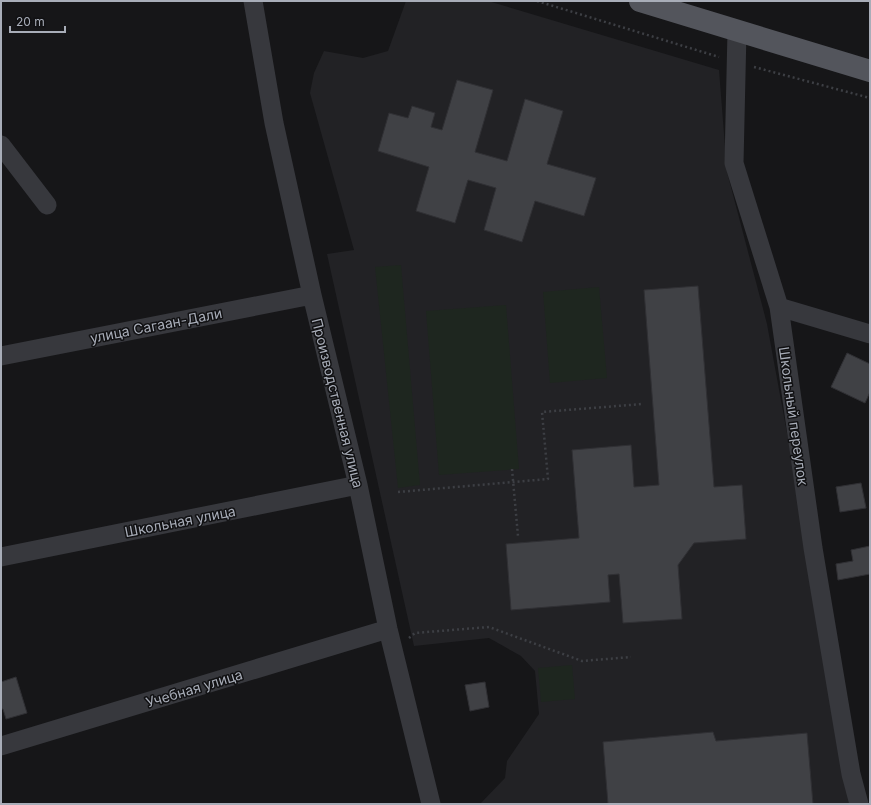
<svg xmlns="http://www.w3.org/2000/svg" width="871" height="805" font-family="Inter,sans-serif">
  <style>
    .built { fill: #222225 }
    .green { fill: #1e261f }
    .building { fill: #404145; stroke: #303034 }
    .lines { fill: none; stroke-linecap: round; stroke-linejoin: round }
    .path { stroke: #3d3f44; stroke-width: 2.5; stroke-dasharray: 2 3; stroke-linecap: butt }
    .minor { stroke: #37383d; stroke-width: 19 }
    .major { stroke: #53555c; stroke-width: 22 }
    .labels { text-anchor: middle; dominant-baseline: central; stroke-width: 3; stroke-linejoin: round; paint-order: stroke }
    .street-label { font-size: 14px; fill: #a8adb8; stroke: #111113 }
  </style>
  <rect width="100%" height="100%" fill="#161618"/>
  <path class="built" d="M406,1H488L719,70L727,172L767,324L855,804H480L505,778L507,761L539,714L535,671L521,656L489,638L414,646L327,254L354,250L310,93L314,73L324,51L363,58L388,51Z"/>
  <path class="green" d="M401,265L420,485L398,488L375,267Z
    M599,287L607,378L550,383L543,292Z
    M506,305L519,469L439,475L426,311Z
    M572,665L575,699L541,702L538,668Z"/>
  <path class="building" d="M457,80L493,90L475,152L507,161L525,99L563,111L547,164L596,178L584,216L535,201L522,242L484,230L496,188L468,180L455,223L416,211L429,167L378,151L389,113L408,118L412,106L435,113L431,127L442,130Z
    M698,286L714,487L742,485L746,539L694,543L678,565L682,619L623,623L619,574L608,575L610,602L511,610L506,544L579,538L572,450L631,445L634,487L659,485L644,290Z
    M847,353L870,364V392L865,403L831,387Z
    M861,483L866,508L840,512L836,487Z
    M870,546V574L838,580L836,564L853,561L851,550Z
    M16,677L27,713L6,719L3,709H1V682Z
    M485,682L489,707L470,711L465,685Z
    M713,732L716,741L807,733L813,804H608L603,742Z"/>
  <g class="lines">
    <path class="path" d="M537,1L719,57
      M754,67L870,98
      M512,469L518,536
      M398,492L548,479L542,412L642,404
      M409,638L415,633L489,627L582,661L631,657"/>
    <path class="minor" d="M253,1L274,123L312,295L358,485L388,629L431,804
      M737,31L734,163L779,307L813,548L851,774L859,804
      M1,145L47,205
      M779,307L870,334
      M1,356L312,295
      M1,557L358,485
      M1,746L388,629"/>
    <path class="major" d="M640,1L870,71"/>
  </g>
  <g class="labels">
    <g class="street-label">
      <text transform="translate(156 325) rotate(-11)">улица Сагаан-Дали</text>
      <text transform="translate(338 403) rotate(76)">Производственная улица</text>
      <text transform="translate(794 416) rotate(82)">Школьный переулок</text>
      <text transform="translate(180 521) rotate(-11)">Школьная улица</text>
      <text transform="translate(194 688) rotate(-17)">Учебная улица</text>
    </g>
  </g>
  <rect width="871" height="805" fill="none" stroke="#a8adb8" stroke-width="4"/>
  <path d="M10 26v6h55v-6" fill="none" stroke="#a8adb8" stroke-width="2"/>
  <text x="16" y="26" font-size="12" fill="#a8adb8" stroke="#111113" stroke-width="3" paint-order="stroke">20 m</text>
</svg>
